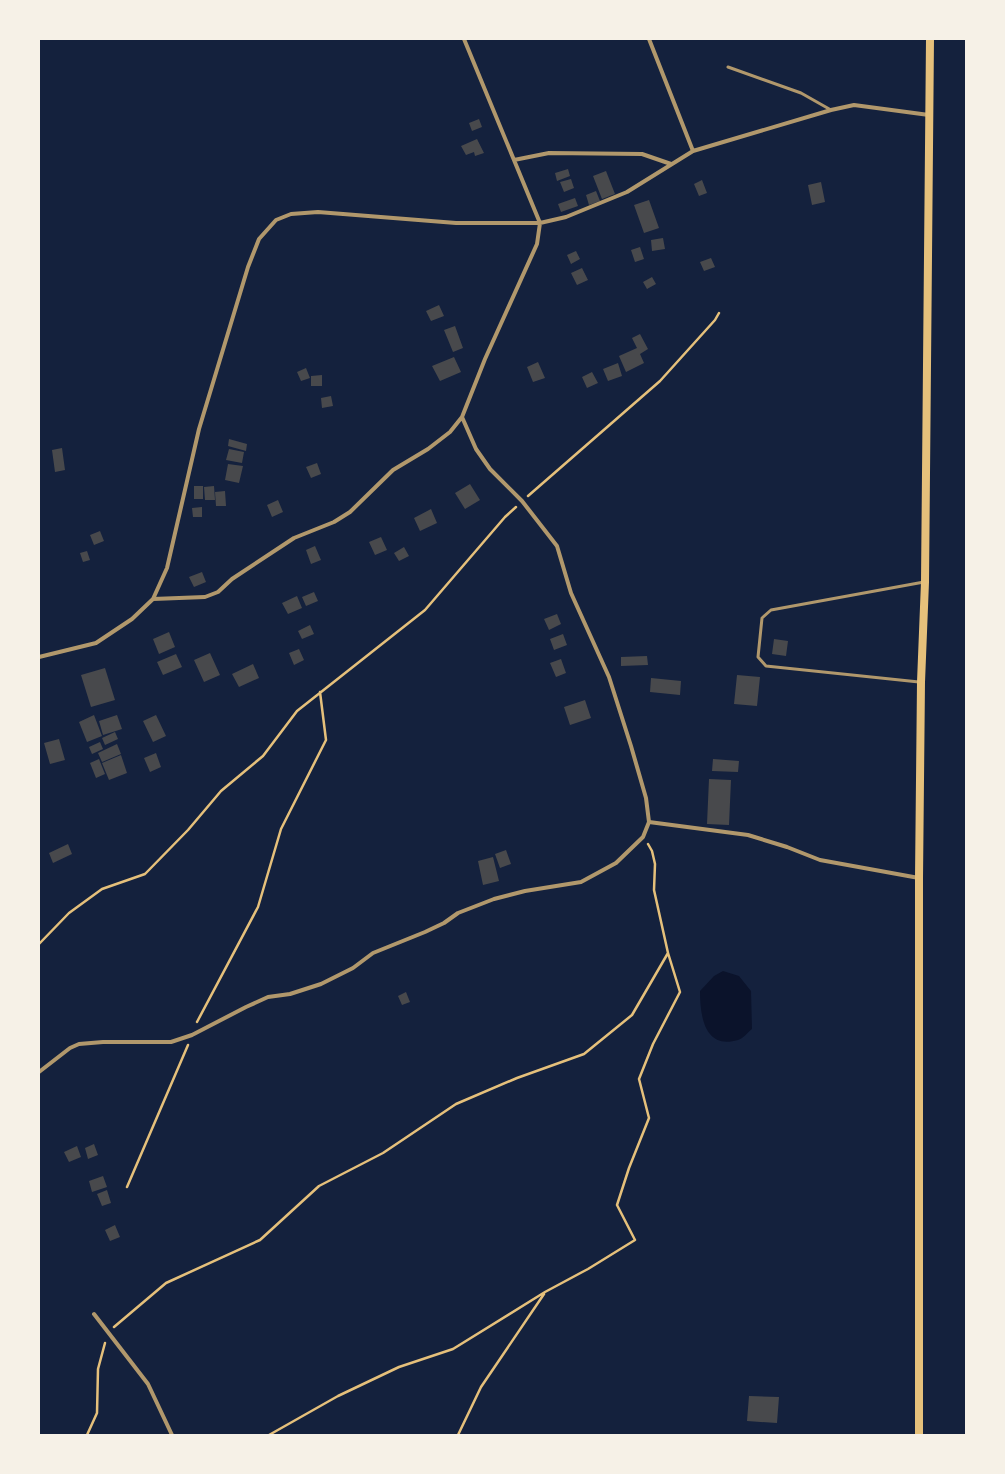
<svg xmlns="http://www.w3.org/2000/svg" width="1005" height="1474" font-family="Merriweather,serif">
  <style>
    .water { fill: #0b132b }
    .building { fill: #48494c }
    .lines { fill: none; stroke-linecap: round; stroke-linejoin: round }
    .path { stroke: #e5c07b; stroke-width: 2.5 }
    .service { stroke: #b1986c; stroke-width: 3 }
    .minor { stroke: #b1986c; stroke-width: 4 }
    .secondary { stroke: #e5c07b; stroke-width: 8 }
  </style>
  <rect width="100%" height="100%" fill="#14213d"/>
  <path class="water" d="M723,971L739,976L751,991L752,1029C748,1032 743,1039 738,1040C704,1050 700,1015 700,991L714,976Z"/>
  <path class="building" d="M479,119L482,127L472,131L469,123Z
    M477,139L484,153L475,156L474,152L466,155L461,146Z
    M568,169L570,176L557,181L555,173Z
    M606,171L615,194L602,199L593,176Z
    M571,179L574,188L564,192L560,182Z
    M702,180L707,193L699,196L694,184Z
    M821,182L825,202L812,205L808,185Z
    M596,191L600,201L589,205L586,195Z
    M575,198L578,206L561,212L558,204Z
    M649,200L659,228L644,233L634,205Z
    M663,238L665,249L652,251L651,240Z
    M640,247L644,259L635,262L631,250Z
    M576,251L580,259L571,264L567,255Z
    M711,258L715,267L704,271L700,262Z
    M582,268L588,280L577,285L571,273Z
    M652,277L656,284L647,289L643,282Z
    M439,305L444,316L431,321L426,311Z
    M455,326L463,348L453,352L444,330Z
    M640,334L648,349L640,354L644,363L626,372L619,356L637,348L632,338Z
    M454,357L461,372L440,381L432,366Z
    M538,362L545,378L533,382L527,367Z
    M618,363L622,376L608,381L603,369Z
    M306,368L310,378L301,381L297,372Z
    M592,372L598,383L587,388L582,377Z
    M322,375V386H311V376Z
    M331,396L333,406L322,408L321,398Z
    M229,439L247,444L246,451L228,446Z
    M62,448L65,470L55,472L52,450Z
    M229,449L244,452L242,463L226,460Z
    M317,463L321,474L311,478L306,467Z
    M228,464L243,466L239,483L225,480Z
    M470,484L480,500L465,509L455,493Z
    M194,486H203V499H194Z
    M214,486L215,500H205L204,487Z
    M225,491L226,506H216L215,492Z
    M278,500L283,512L272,517L267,505Z
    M202,507V517H193L192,508Z
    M431,509L437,523L420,531L414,518Z
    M100,531L104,541L94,545L90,535Z
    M381,537L387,550L375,555L369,542Z
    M315,546L321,560L311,564L306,550Z
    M404,547L409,556L399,561L394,553Z
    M87,551L90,560L83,562L80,553Z
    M202,572L206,582L194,587L189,577Z
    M314,592L318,601L306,606L302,597Z
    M297,596L302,608L288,614L282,603Z
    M557,614L561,624L549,630L544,619Z
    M310,625L314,634L302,639L298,631Z
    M169,632L175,647L159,654L153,639Z
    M563,634L567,645L554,650L550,639Z
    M774,639L788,641L786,656L772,654Z
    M299,649L304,660L294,665L289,653Z
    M210,653L220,675L204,682L194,660Z
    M176,654L182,667L163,675L157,662Z
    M647,656L648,665L621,666V657Z
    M561,659L566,673L556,677L550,663Z
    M253,664L259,678L239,687L232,674Z
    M105,668L115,700L91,707L81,675Z
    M737,675L760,677L757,706L734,704Z
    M651,678L681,681L680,695L650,692Z
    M585,700L591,718L570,725L564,707Z
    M94,715L102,736L87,742L79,722Z
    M117,715L122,729L103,735L99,721Z
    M156,715L166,736L153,742L143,721Z
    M115,732L118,739L105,745L102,738Z
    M59,739L65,760L50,764L44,743Z
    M100,742L103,749L92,754L89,747Z
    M117,744L121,754L102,762L98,753Z
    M156,753L161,767L150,772L144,758Z
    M121,755L127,773L109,780L102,763Z
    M99,759L105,774L96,778L90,763Z
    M713,759L739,761L738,772L712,771Z
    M709,779L731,780L729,825L707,824Z
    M68,844L72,854L53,863L49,853Z
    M506,850L511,864L500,868L495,854Z
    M493,857L499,881L483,885L478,861Z
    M406,992L410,1002L402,1005L398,996Z
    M94,1144L98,1155L88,1159L85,1148Z
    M77,1146L81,1157L69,1162L64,1152Z
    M103,1176L107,1187L92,1192L89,1181Z
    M107,1190L111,1203L102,1206L97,1194Z
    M115,1225L120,1237L110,1241L105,1230Z
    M749,1396L779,1397L777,1423L747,1421Z"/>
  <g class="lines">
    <path class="path" d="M528,496L660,381L715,320L719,313
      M39,944L69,913L102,889L145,874L188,830L221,791L263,756L297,711L425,610L505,517L516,507
      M197,1022L258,907L281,829L326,740L320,692
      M127,1187L188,1045
      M114,1327L166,1283L260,1240L319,1186L383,1153L456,1104L517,1078L584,1054L632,1015L668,953L654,890L655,864L652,851L648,844
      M87,1435L97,1413L98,1369L105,1343
      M269,1435L338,1396L399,1367L453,1349L545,1292L588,1269L635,1240L617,1205L629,1168L649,1118L639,1079L653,1044L680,992L668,953
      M458,1435L481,1387L544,1294"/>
    <path class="service" d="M728,67L801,93L831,110
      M919,682L766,666L758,657L762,618L771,610L924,582"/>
    <path class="minor" d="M649,39L693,151
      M514,160L549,153L642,154L671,164
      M153,599L205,597L218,592L232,579L294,538L334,522L350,512L393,470L428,449L450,432L462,417L485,359L537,244L540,223L464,39
      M39,657L96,643L132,619L153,599L167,568L199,429L248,267L259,239L276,220L291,214L318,212L456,223H540L566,217L627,192L693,151L831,110L854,105L929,115
      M649,822L748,835L787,847L820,860L919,878
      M39,1072L70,1048L79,1044L103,1042H171L192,1035L246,1007L268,997L290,994L321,984L353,968L373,953L425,932L444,923L458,913L494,899L525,891L581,882L616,863L643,837L649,822L646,798L631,746L609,677L571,593L557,546L522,501L490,469L476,449L462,417
      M94,1314L148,1384L172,1435"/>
    <path class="secondary" d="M919,1435V878L921,682L925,582L930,39"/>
  </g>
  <rect width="1005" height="1474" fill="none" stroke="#f6f1e7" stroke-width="80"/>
</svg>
